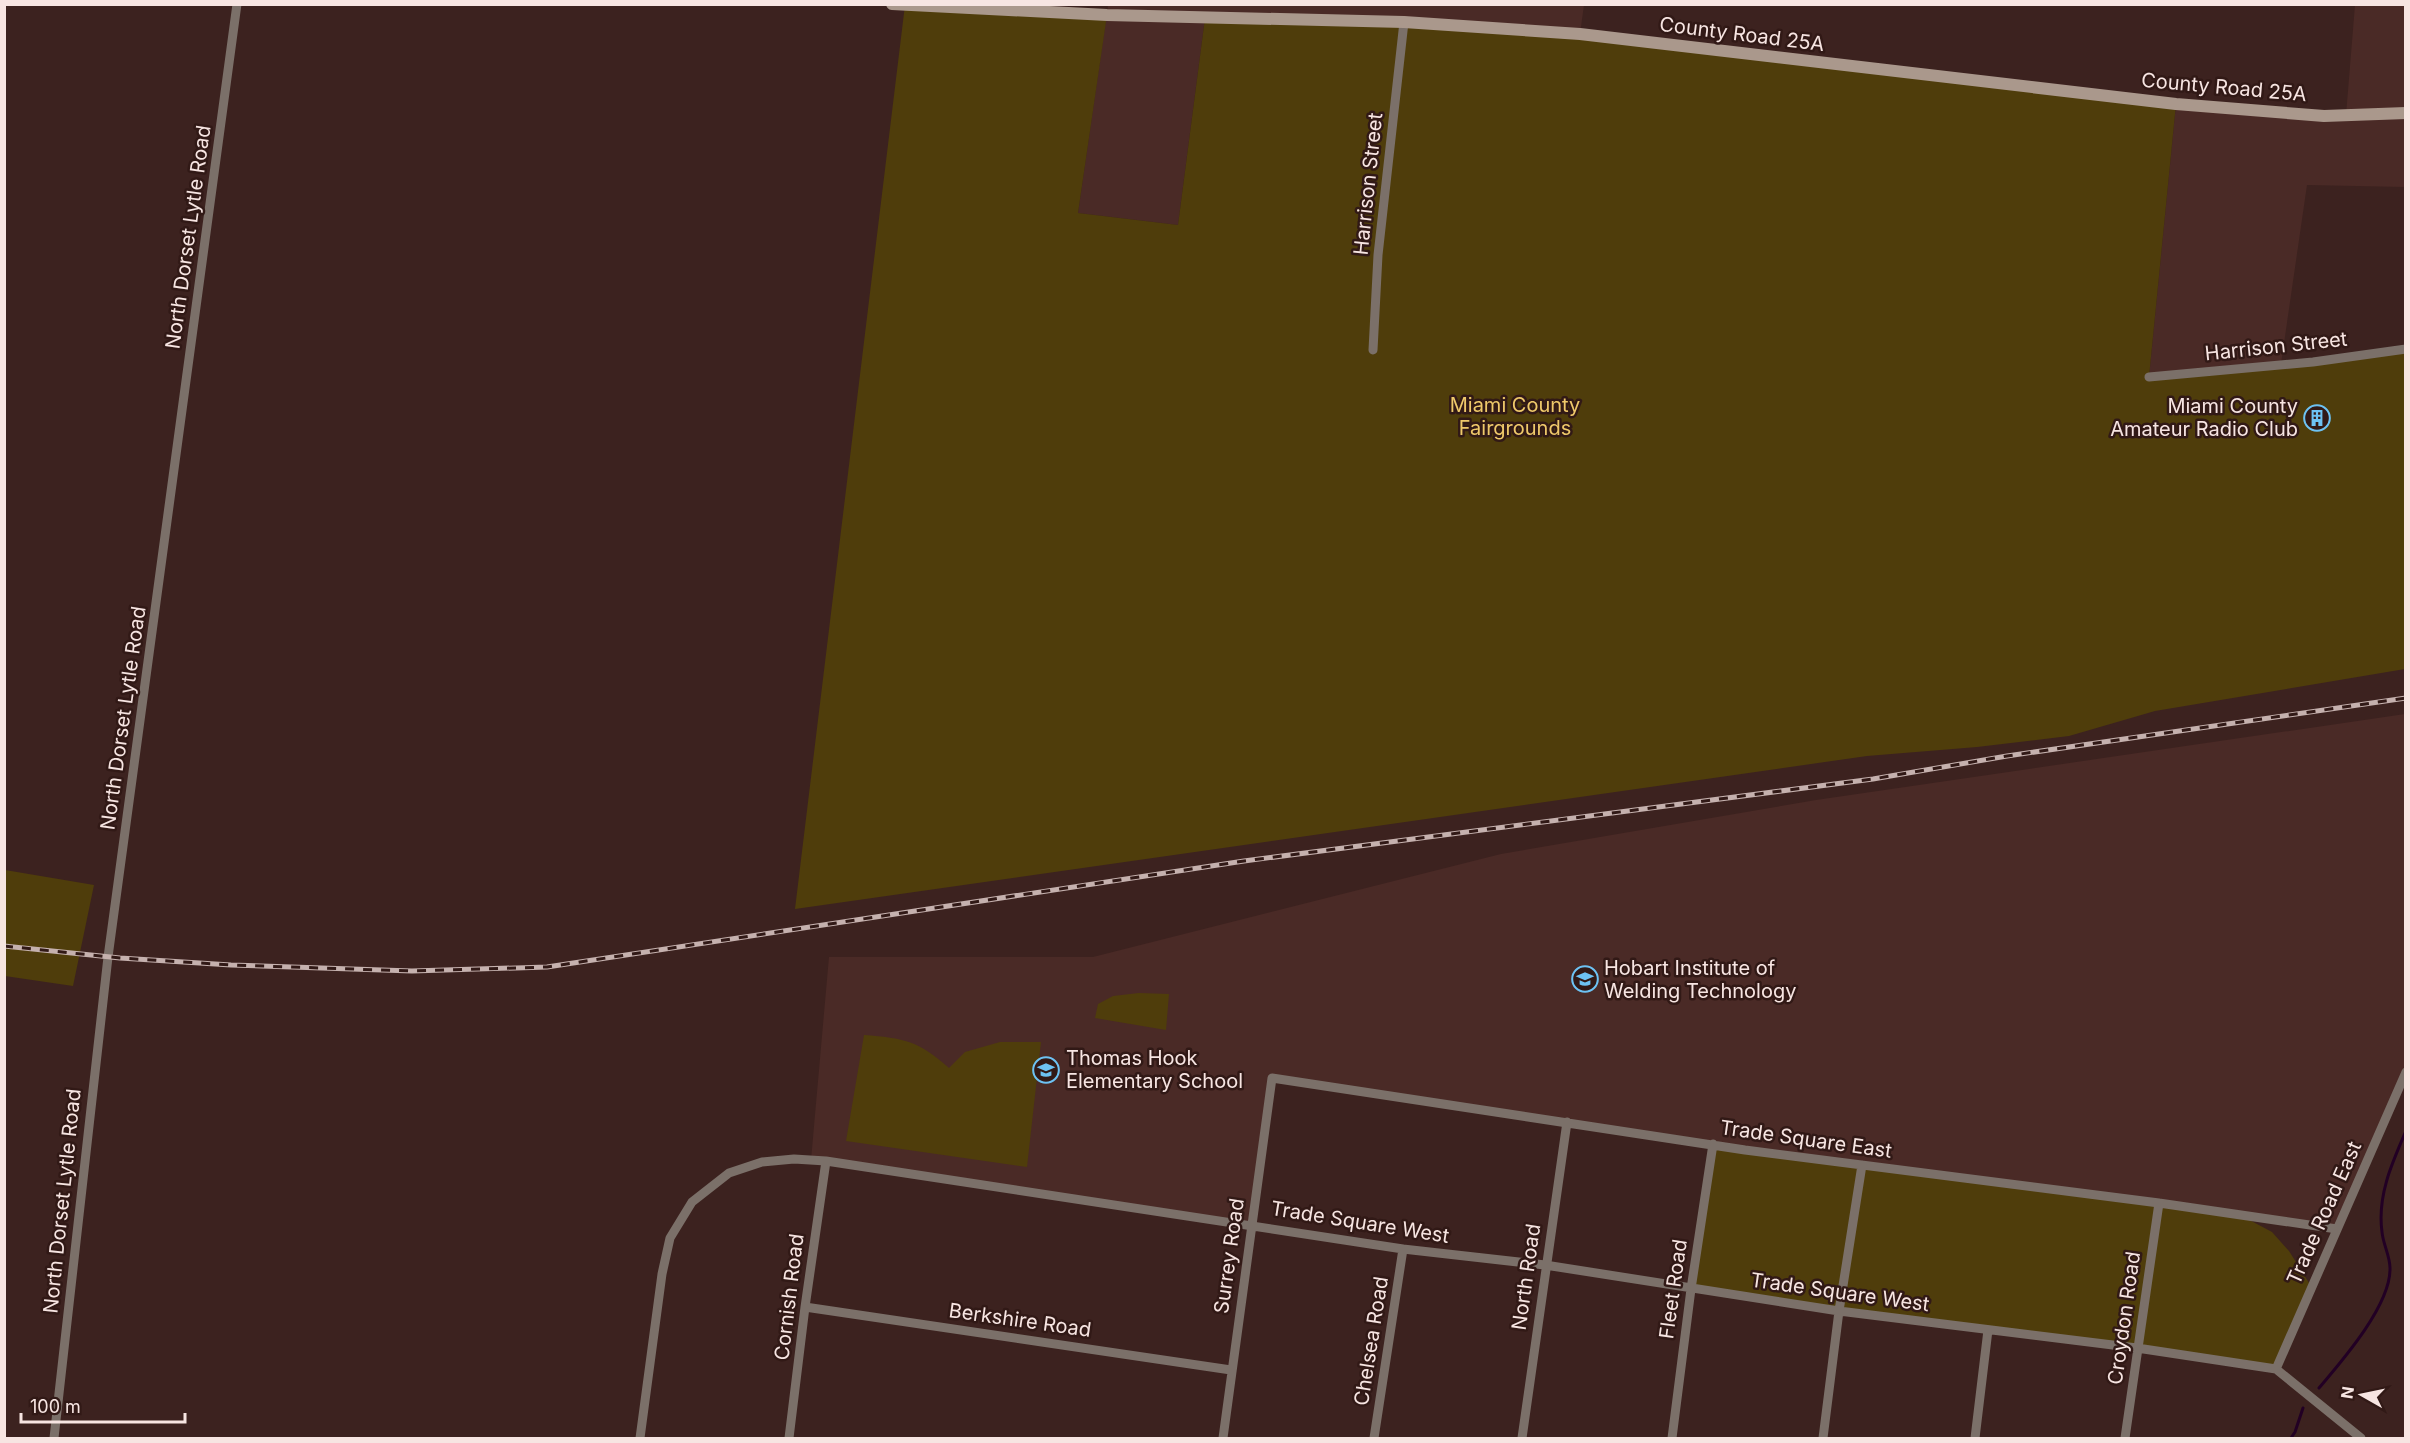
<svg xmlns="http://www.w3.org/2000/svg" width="2410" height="1443" font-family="Inter,sans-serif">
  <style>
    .built { fill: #4a2a26 }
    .green { fill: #4f3d0b }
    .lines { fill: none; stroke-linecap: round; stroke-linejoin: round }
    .stream { stroke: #220024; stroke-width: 3 }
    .minor { stroke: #7b7069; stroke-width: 9 }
    .secondary { stroke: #aa988c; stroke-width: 12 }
    .rail-casing { stroke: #c5b1ae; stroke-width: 5 }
    .rail { stroke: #311916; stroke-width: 3; stroke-dasharray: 9; stroke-linecap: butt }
    .labels { text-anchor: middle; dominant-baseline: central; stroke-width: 5; stroke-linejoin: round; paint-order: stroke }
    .street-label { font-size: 20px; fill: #f7e5e2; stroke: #311916 }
    .park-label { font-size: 20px; fill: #efc96a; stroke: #311916 }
    .poi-label { font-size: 20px; fill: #f7e5e2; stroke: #311916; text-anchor: start }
  </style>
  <rect width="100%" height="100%" fill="#3c221f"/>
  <path class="built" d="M1108,5H1584L1580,34L1205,18L1178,225L1078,213Z
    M2355,5H2405V187L2307,185L2281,364L2149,377L2176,104L2346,115Z
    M2405,714V1072L2337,1229L1745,1150L1272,1078L1251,1224L811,1160L829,957H1093L1501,854L1816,800Z"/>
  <path class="green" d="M905,5L1107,15L1078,213L1178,225L1205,18L1580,34L2176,104L2149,377L2405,349V669L2155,711L2069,736L1977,747L1867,756L795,909Z
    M5,870L94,885L73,986L5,976Z
    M1139,993L1169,994L1166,1030L1095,1018L1098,1004L1113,996Z
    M864,1035C904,1038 919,1041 949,1068L965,1052L1000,1042H1041L1027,1167L846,1141Z
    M1713,1144L2240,1215L2272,1232L2289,1251L2311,1286L2276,1369L1691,1289Z"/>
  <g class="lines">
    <path class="stream" d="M2319,1388C2342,1361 2391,1305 2390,1268C2390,1256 2383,1244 2382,1232C2377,1196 2392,1163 2406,1131
      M2291,1438L2295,1432L2303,1408"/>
    <path class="minor" d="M1373,350L1378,255L1404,22
      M2149,377L2313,362L2406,349
      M805,1307L1231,1370
      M2276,1369L2406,1072
      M2276,1369L2361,1438
      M54,1438L108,957L237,4
      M640,1438L662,1274L670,1238L692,1202L729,1173L762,1162L794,1159L826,1161L1403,1249L1545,1265L1839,1311L2137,1348L2276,1369
      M789,1438L805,1307L826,1161
      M1223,1438L1272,1078L1745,1150L2159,1203L2337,1229
      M1374,1438L1403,1249
      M1522,1438L1567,1122
      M1672,1438L1691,1289L1713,1144
      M1823,1438L1839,1311L1862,1165
      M1975,1438L1988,1330
      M2125,1438L2159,1203"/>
    <path class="secondary" d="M892,4L1107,15L1404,22L1580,34L2176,104L2324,116L2406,113"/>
    <g class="rail-casing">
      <path id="rail" d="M4,946L120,958L231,965L412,971L547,967L1244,861L1873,779L2007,756L2406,698"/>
    </g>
    <use href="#rail" class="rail"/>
  </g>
  <defs>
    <g id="building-ring" transform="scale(1.35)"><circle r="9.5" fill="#311916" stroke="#6dc2f3" stroke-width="1.5"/><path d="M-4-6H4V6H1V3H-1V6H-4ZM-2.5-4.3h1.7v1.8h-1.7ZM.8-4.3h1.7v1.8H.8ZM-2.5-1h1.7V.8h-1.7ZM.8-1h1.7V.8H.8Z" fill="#6dc2f3"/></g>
    <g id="university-ring" transform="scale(1.35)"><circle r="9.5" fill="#311916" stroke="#6dc2f3" stroke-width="1.5"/><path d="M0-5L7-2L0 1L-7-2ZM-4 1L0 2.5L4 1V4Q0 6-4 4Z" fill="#6dc2f3"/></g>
    <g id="school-ring" transform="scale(1.35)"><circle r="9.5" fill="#311916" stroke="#6dc2f3" stroke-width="1.5"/><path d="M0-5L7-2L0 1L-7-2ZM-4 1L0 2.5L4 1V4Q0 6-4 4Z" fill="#6dc2f3"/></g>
  </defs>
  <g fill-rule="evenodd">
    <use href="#building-ring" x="2317" y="418"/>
    <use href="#university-ring" x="1585" y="979"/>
    <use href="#school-ring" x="1046" y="1070"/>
  </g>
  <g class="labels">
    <g class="street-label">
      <text transform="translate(1742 34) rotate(7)">County Road 25A</text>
      <text transform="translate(2224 87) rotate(5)">County Road 25A</text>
      <text transform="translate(1368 184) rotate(-84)">Harrison Street</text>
      <text transform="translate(188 237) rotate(-82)">North Dorset Lytle Road</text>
      <text transform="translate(2276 346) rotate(-6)">Harrison Street</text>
      <text transform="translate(123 718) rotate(-82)">North Dorset Lytle Road</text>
      <text transform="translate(1806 1139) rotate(8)">Trade Square East</text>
      <text transform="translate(62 1201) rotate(-84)">North Dorset Lytle Road</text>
      <text transform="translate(2324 1213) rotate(-66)">Trade Road East</text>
      <text transform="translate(1360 1222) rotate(9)">Trade Square West</text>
      <text transform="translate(1229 1256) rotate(-82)">Surrey Road</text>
      <text transform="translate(1526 1277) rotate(-82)">North Road</text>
      <text transform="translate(1673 1289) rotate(-82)">Fleet Road</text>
      <text transform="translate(1840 1292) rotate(8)">Trade Square West</text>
      <text transform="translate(789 1297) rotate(-83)">Cornish Road</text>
      <text transform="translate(2124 1318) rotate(-82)">Croydon Road</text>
      <text transform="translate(1020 1320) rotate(8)">Berkshire Road</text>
      <text transform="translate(1371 1341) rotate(-81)">Chelsea Road</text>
    </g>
    <g class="park-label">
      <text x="1515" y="405">Miami County<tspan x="1515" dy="23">Fairgrounds</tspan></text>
    </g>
    <g class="poi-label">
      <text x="2298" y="406" text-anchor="end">Miami County<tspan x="2298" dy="23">Amateur Radio Club</tspan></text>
      <text x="1604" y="968">Hobart Institute of<tspan x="1604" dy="23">Welding Technology</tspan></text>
      <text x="1066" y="1058">Thomas Hook<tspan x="1066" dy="23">Elementary School</tspan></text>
    </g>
  </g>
  <rect width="2410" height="1443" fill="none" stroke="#f7e5e2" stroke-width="12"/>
  <g transform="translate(2362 1395) rotate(279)" stroke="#311916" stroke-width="4.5" paint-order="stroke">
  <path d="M0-4.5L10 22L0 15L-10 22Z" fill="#f7e5e2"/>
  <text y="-9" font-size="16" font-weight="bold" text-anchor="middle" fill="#f7e5e2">N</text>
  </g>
  <path d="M21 1413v9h164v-9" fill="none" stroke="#f7e5e2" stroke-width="3"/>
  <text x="30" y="1413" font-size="18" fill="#f7e5e2" stroke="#311916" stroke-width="4.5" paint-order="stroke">100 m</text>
</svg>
